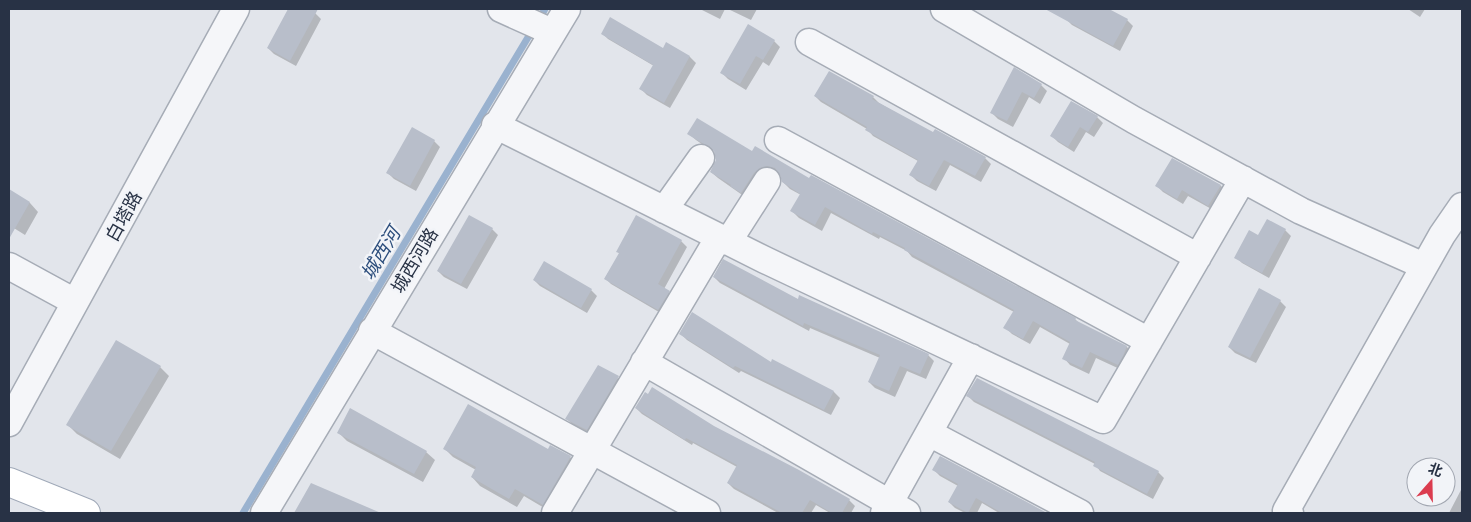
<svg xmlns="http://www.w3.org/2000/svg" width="1471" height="522" font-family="Lato,'Noto Sans SC',sans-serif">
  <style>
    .shadow { fill: #0003 }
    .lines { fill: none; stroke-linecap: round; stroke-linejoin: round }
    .stream { stroke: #9ab2cf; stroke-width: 7 }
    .building { fill: #b8beca }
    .minor-casing { stroke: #a6acb6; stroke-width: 29 }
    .major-casing { stroke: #a0a9b8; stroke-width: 30 }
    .minor { stroke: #f5f6f9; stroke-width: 26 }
    .major { stroke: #fff; stroke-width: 28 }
    .labels { text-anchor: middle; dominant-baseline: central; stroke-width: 5; stroke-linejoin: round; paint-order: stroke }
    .street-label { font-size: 18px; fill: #283245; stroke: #f2f4f8 }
    .water-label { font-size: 19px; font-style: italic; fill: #2e4f7d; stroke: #f2f4f8 }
  </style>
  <rect width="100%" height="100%" fill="#e2e5eb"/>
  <path class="shadow" d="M289,9H307L315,13L321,19L296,66L274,54L268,48Z
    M700,9H725L720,19Z
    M728,9H757L751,20Z
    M1071,9H1107L1127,20L1133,26L1120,51L1072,25L1066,19Z
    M1408,9H1425L1420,17Z
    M602,33L664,49L667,44L690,57L696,63L670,108L647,95L641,89L654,66L608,39Z
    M774,41L780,47L769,66L763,62L746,90L728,79L722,73Z
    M1015,69L1041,85L1047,91L1040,104L1029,97L1013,127L998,119L992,113Z
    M815,96L873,97L879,103L933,134L985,158L991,164L981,182L950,165L936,191L917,181L911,175L918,161L873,136L867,129L821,102Z
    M1097,117L1103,123L1094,137L1086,132L1074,152L1058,142L1052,136Z
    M689,134L753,152L810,180L1075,319L1080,324L1127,347L1133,354L1124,371L1096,358L1089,374L1070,365L1064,358L1070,344L1040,327L1030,344L1012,334L1005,327L1014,312L912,257L907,251L880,237L879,239L831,213L822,231L799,218L792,211L801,195L790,189L783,182L782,174L775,172L748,199L718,178L711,172L717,160L716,151L709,149L696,140Z
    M434,141L440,147L416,191L394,179L388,173Z
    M1173,160L1221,186L1227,192L1215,211L1188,196L1183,204L1163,192L1157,186Z
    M9,191L30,203L38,212L25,235L9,225Z
    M492,229L498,235L467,289L444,277L438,271Z
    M1285,230L1291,236L1269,278L1242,263L1236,257L1259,237Z
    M681,241L687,247L664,289L675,298L664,315L611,284L605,278L620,254L618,252Z
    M714,277L798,301L800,297L928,355L934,361L926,379L907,371L895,397L875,388L869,382L880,358L810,328L809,331L720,283Z
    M534,280L591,290L597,296L587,313L540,286Z
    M1280,301L1286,307L1256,363L1235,353L1229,347Z
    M681,334L771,364L834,392L840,398L831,415L741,371L739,373L687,340Z
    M160,367L169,376L120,459L77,434L68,425Z
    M618,378L624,383L593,436L573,425L567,419Z
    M968,396L1158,472L1164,478L1153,499L1100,471L1095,464L974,402Z
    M636,408L849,500L855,506L851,513H830L816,505L811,513H778L734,489L728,483L737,467L693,443L692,445L642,414Z
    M338,432L426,452L435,460L423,482L347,441Z
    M551,446L570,457L579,466L551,512L524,496L517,507L480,486L472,477L476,470L453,457L444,448L548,451Z
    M940,457L1044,513H999L982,503L977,513H965L955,508L949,502L958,486L940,476L934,470Z
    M312,485L378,513H296Z
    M1462,488V513H1449Z"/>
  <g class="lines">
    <path class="stream" d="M243,513L545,9"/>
  </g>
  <path class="building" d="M288,9H318L290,61L267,48Z
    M1045,9H1109L1128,19L1113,46Z
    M610,17L663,48L666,42L690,56L664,103L639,89L653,65L601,34Z
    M748,24L775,40L763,60L756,56L740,84L720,73Z
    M1014,67L1042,84L1034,98L1022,92L1007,121L990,113Z
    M829,71L874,96L872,99L933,132L935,129L986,157L975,176L944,160L929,186L909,175L918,160L865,130L867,127L814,96Z
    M1071,101L1098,116L1088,132L1080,127L1068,147L1050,136Z
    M697,118L752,151L755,146L809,178L811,175L1076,318L1075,320L1127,346L1123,356L1118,365L1090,352L1082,368L1062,359L1070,342L1033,321L1023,339L1003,328L1014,310L904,250L905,248L873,232L872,234L825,207L815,225L790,211L800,194L782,182L780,175L775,168L767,166L760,168L754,173L741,193L730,186L731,185L710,172L716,160L714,151L709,146L702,143L687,134Z
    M412,127L435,140L410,186L386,173Z
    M1172,158L1221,185L1208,206L1182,190L1177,199L1155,186Z
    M9,189L30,202L9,239Z
    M469,215L493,228L461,284L437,271Z
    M636,215L682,240L658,284L670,291L658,310L604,279L619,253L616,252Z
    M1267,219L1286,229L1262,273L1234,258L1249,230L1258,235Z
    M723,259L798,299L799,295L929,354L920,374L900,366L889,391L868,382L880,355L804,323L803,326L713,277Z
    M544,261L592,289L581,308L533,280Z
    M1259,288L1281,300L1250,358L1228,347Z
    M692,312L771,362L772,359L834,391L824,410L735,366L733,368L679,334Z
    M116,340L161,366L111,451L66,425Z
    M598,365L619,376L587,430L565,419Z
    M977,378L1159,471L1147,494L1093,466L1095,462L966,396Z
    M652,387L714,426L799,470L850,499L842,513H832L810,500L802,513H782L727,483L737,465L686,438L685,440L635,408L645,392L648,394Z
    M468,404L548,449L550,445L571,456L543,505L515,489L509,499L471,477L476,467L443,449Z
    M350,408L427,451L414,474L337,433Z
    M940,456L1025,501L1047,513H1002L976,498L968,513L948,502L958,484L932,470Z
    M311,483L381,513H294Z"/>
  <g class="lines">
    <g class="minor-casing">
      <path id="minor" d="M501,9L552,32
        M944,9L1134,120L1301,211L1424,266
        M809,42L1198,257
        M495,125L765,260L1103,420L1243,179
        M778,140L1149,341
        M664,210L701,158
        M728,242L767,181
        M9,266L75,302
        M372,331L707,513
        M644,362L907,513
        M9,423L236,9
        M929,433L1080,513
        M264,513L567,9
        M555,513L719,237
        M884,513L971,357
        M1290,513L1286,511L1442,235L1462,206"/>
    </g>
    <g class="major-casing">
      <path id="major" d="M9,482L86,513"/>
    </g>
    <use href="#minor" class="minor"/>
    <use href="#major" class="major"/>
  </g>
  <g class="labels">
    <g class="street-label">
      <text transform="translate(123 216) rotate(-61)">白塔路</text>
      <text transform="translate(414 260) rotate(-59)">城西河路</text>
    </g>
    <g class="water-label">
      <text transform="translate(380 253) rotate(-59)">城西河</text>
    </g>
  </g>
  <rect width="1471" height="522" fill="none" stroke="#283245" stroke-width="20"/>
  <g transform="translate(1431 482) rotate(20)"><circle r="24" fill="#f2f4f8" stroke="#a1a6b0"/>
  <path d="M0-4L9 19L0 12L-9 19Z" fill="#db3c4f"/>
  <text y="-8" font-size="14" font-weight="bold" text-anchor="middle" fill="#283245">北</text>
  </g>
</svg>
